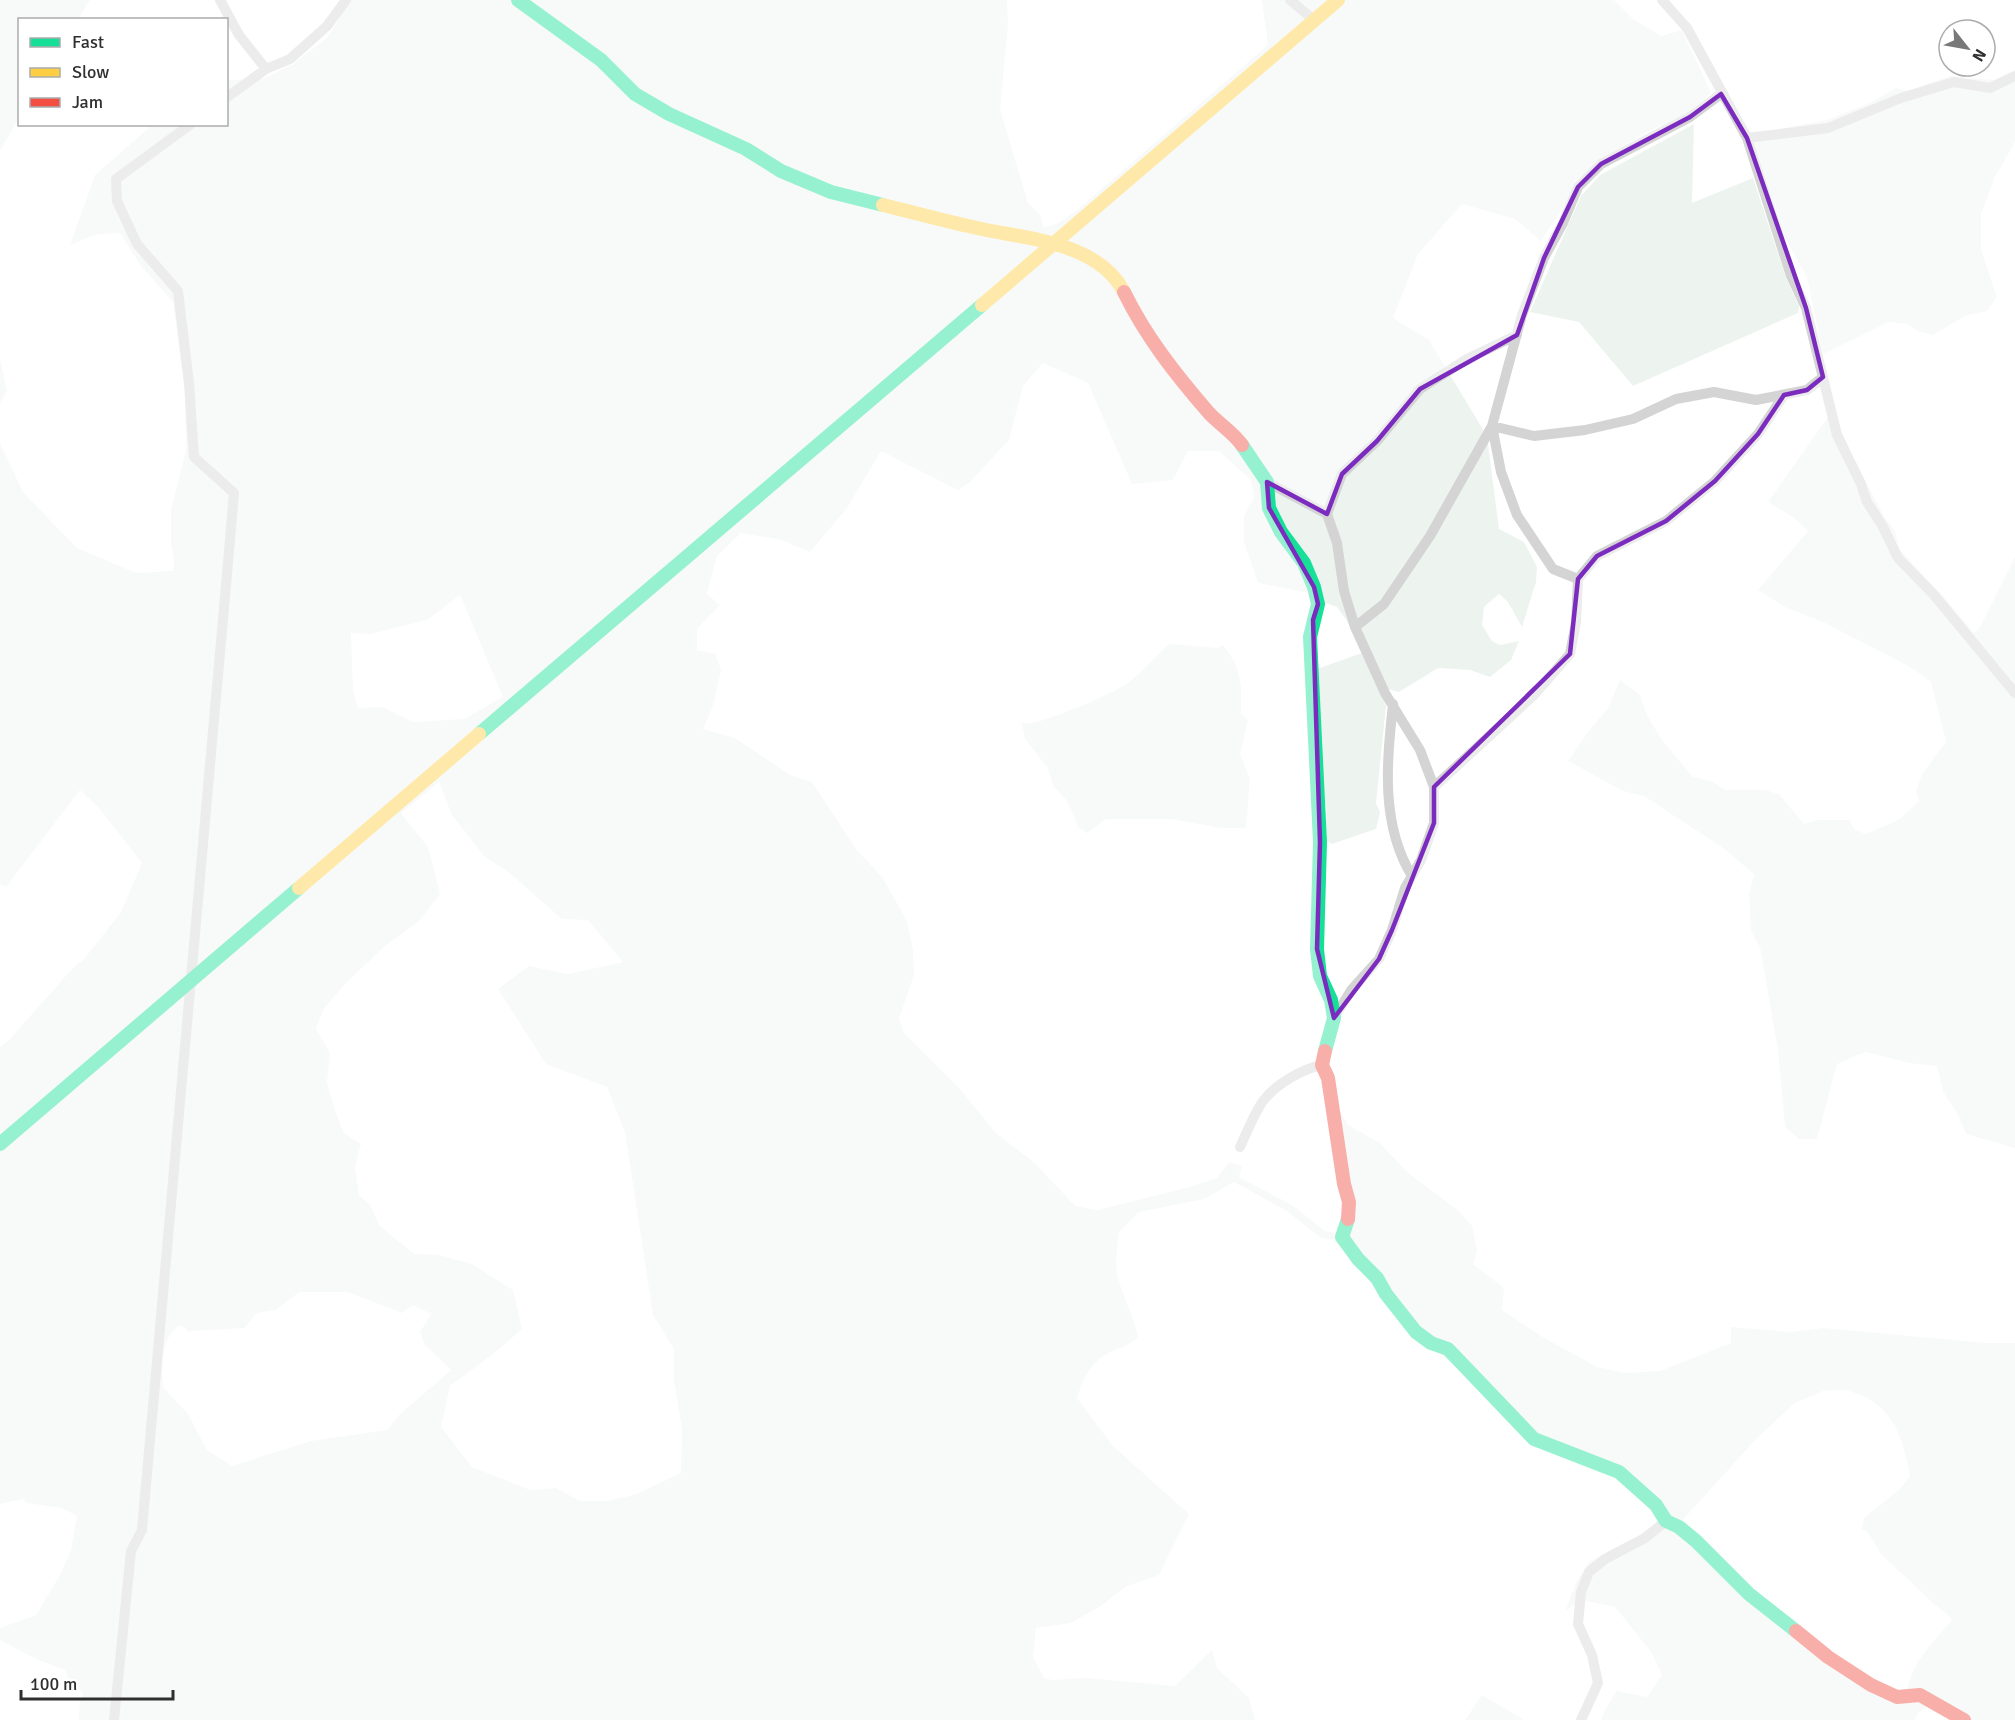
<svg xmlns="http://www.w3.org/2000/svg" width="2015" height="1720" font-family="Signika,sans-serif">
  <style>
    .green { fill: #edf4ef; fill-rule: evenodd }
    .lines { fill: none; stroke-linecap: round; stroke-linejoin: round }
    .street { stroke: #d4d4d4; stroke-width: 10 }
    .fast { stroke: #16e098; stroke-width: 14 }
    .slow { stroke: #ffcf43; stroke-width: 14 }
    .jam { stroke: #f24e42; stroke-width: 14 }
    .marked { fill: none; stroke: #7b2cbf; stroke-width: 4.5; stroke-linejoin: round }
  </style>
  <rect width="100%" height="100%" fill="#fff"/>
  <path class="green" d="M0,0H90L78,19L20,20L19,118L0,151Z
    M351,0H1007L1008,25L1000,109L1028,203L1040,215L1044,228L1058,223L1075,212L1268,45L1262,0H1614L1633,19L1661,36L1682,30L1711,93L1686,115L1651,130L1600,159L1574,182L1566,203L1541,241L1515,219L1462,204L1418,254L1393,318L1429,340L1487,436L1499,529L1524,542L1537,567L1536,582L1522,627L1508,602L1499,594L1484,607L1482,625L1492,641L1500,645L1519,641L1511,660L1490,677L1470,670L1438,668L1399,692L1388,689L1381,691L1386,706L1376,803L1380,812L1376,829L1332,844L1325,840L1327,813L1317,736L1314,670L1362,653L1347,621L1337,607L1323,602L1309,593L1258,583L1244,542V516L1254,497L1251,480L1219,451H1188L1173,480L1132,484L1088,383L1043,363L1023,386L1009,440L969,483L958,490L881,451L847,508L810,552L782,540L741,533L717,556L707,594L720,605L697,629V650L715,654L721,670L713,706L703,729L735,738L790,775L812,782L856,849L883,878L907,921L913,950L914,975L899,1019L904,1033L960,1089L996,1133L1035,1163L1075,1206L1097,1210L1189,1187L1217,1178L1229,1162L1242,1166L1239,1177L1292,1205L1325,1231L1338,1233L1346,1216L1338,1107L1348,1125L1380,1143L1407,1172L1459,1211L1472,1226L1477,1251L1473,1264L1504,1288L1502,1310L1541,1336L1597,1367L1625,1373L1660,1371L1731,1343V1327L1791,1332L1823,1328L1986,1343H2015V1720H1952L1926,1707L1917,1714L1915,1720H1601L1606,1708L1617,1691L1647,1697L1662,1675L1652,1653L1615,1607L1582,1600L1565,1611L1577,1581L1589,1562L1635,1539L1656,1523L1658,1510L1617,1474L1533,1443L1497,1403L1436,1350L1416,1340L1360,1269L1334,1240L1321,1238L1287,1211L1234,1182L1204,1199L1139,1212L1119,1232C1118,1243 1116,1254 1116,1265C1117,1287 1134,1314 1138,1337C1129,1347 1116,1348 1105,1355C1089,1365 1082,1381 1077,1398L1113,1446L1189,1514L1159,1575L1125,1587L1101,1606L1071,1623L1036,1628L1033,1657L1044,1678L1052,1680L1086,1678L1175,1686L1212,1650L1217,1668L1249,1698L1255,1720H79L80,1701L83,1695L80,1689L72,1687L65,1670L36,1659L0,1640V1628L36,1615L60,1575L71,1550L77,1516L62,1508L27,1503L23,1499L0,1504V1047L9,1040L72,969L85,958L121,912L142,863L99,808L80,790L6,887L0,884V443L23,492L77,548L136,573L173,571L174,562L171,542V511L186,450L185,394L173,302L141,266L120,233L97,234L70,245L95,175L152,125L226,124L227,80L263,79L293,64L327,38ZM460,595L503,697L464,719L413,722L382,707L358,708L353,691L351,633L370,634L427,620ZM439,782L452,815L485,857L507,871L562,919L588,920L623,962L568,974L529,966L498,989L546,1064L607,1087L625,1132L653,1315L674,1349V1381L682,1429L681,1473L634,1495L606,1501H580L556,1488L530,1490L472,1467L441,1427L450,1386L492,1355L522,1329L513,1290L472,1264L438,1255L414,1254L379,1225L371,1206L359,1195L355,1167L361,1144L344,1133L335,1111L327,1082L330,1053L316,1029L323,1010L345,984L385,946L419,921L440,894L428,847L401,813ZM299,1292H348L402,1313L413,1305L431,1314L420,1332L425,1345L451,1370L400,1414L387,1430L311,1441L232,1466L207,1450L188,1414L163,1387C162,1366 160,1338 180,1325L189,1331L245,1328L256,1313L276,1310ZM1823,1391C1832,1391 1843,1389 1852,1392C1893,1404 1903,1438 1910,1476L1900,1489L1864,1518L1862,1529L1869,1534L1881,1554L1934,1604L1947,1614L1952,1620C1935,1640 1912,1662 1908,1688L1898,1691L1839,1659L1803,1634L1680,1523L1756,1439L1795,1403Z
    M2015,70V142L1995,177L1981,214V249L1997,297L1987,311L1967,315L1933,335L1920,332L1907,324L1889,322L1823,354L1807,277L1782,233L1748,132L1769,131L1827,120L1870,103L1896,88L1908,91L1950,76L1994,80Z
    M1694,124L1692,203L1753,178L1786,278L1799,306L1798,313L1633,386L1579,322L1530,312L1581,196L1600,175Z
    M0,359L7,391L0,404Z
    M1833,410L1853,458L1884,516L1895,531L1899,549L1943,596L1974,633L1979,629L2015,557V1148L1966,1134L1956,1111L1943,1092L1937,1066L1909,1063L1865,1052L1837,1064L1817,1139H1799L1785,1127L1778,1050L1760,947L1751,931L1749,894L1754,874L1723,848L1644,796L1623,791L1568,761L1588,732L1608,708L1620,680L1640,695L1647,715L1662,740L1693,777L1711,781L1726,790H1765L1779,794L1804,824L1818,820H1849L1855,830L1866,834L1900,819L1919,801L1916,791L1922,774L1946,742L1931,682L1912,668L1825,623L1787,608L1758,590L1808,531L1793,517L1768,502Z
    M1169,644L1217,648L1223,645C1242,668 1242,686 1241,714L1248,720L1240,754L1250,779L1246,828H1221L1171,819H1106L1087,833L1079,828L1067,801L1054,787L1047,767L1025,739L1022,723C1035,728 1111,694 1125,685C1141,674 1155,657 1169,644Z
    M1482,1695L1524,1720H1465Z"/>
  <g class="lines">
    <path class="street" d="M220,0L239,35L266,69
      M1290,0L1314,20
      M1662,0L1687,28L1747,138L1791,276L1806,308L1837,435L1861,484L1867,502L1882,525L1898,558L1934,595L2015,693
      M226,98L266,69L290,59L327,26L346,0
      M1747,138L1828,128L1901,98L1954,82L1990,88L2015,76
      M1267,482L1327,514L1337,543L1344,591L1355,627L1385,693L1420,750L1434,787V823L1421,860L1405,888L1392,930L1379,959L1352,989L1334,1018
      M1327,514L1342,474L1377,441L1420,389L1467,359L1517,335
      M1578,579L1553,569L1517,515L1501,472L1492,426L1534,436L1585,430L1633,419L1676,399L1714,392L1756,400L1807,390L1823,377
      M1355,627L1384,604L1430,536L1492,426L1522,315L1544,258L1563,223L1578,187L1601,164L1690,117L1721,94
      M1393,704C1387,761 1380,824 1412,876
      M1434,787L1534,695L1570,654L1576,622L1578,579L1597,556L1666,521L1715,481L1758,434L1784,395
      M1240,1147C1247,1132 1254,1114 1263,1101C1276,1084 1302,1069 1322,1065
      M114,1720L131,1551L142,1530C173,1185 204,839 234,493L194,457L189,383L178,291L137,244L117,201L116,179L191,124
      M1581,1720L1598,1683L1592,1655L1578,1624L1581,1592L1589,1572L1605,1559L1645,1538L1666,1521"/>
    <path class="fast" d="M518,0L601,60L635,94L669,114L746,149L781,171L831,192L883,205
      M1242,445L1267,482L1269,508L1281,532L1304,563L1314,587L1318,604L1310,637L1320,842L1317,949L1320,976L1331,1000L1334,1018L1325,1051
      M479,734L982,305
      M0,1144L299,888
      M1348,1219L1342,1237L1358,1259L1377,1278L1386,1294L1416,1332L1431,1343L1448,1349L1534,1439L1619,1472L1656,1505L1666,1521L1679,1527L1696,1541L1749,1594L1796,1631"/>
    <path class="slow" d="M883,205C916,213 948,222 982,229C1029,239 1099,243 1124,292
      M982,305L1338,0
      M299,888L479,734"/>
    <path class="jam" d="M1124,292C1146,337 1176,375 1209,413C1219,424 1233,432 1242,445
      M1325,1051L1322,1065L1328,1078L1344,1184L1349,1202L1348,1219
      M1796,1631L1828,1657L1871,1685L1897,1697L1920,1695L1964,1720"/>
  </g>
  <path d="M0 0H2015V1720H0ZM1721,94L1747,138L1806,308L1823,377L1807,390L1784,395L1758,434L1715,481L1666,521L1597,556L1578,579L1570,654L1434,787V823L1392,930L1379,959L1334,1018L1317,949L1320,842L1313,620L1318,604L1314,587L1269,508L1267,482L1327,514L1342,474L1377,441L1420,389L1517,335L1544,258L1578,187L1601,164L1690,117Z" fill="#fff" fill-opacity=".55" fill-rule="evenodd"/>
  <path class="marked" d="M1721,94L1747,138L1806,308L1823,377L1807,390L1784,395L1758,434L1715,481L1666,521L1597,556L1578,579L1570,654L1434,787V823L1392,930L1379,959L1334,1018L1317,949L1320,842L1313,620L1318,604L1314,587L1269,508L1267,482L1327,514L1342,474L1377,441L1420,389L1517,335L1544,258L1578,187L1601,164L1690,117Z"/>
  <rect x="18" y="18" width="210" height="108" fill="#ffffff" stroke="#acacac" stroke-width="1.5"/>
  <rect x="30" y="38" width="30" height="9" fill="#16e098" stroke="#acacac" stroke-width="1.5"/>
  <text x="72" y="48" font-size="18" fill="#2f2f2f">Fast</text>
  <rect x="30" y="68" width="30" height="9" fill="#ffcf43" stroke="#acacac" stroke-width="1.5"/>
  <text x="72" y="78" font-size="18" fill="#2f2f2f">Slow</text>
  <rect x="30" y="98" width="30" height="9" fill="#f24e42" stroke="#acacac" stroke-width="1.5"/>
  <text x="72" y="108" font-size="18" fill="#2f2f2f">Jam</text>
  <g transform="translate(1967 48) rotate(121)"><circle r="28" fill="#ffffff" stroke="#acacac" stroke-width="1.5"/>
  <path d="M0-4.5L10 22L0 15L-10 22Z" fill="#787878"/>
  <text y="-9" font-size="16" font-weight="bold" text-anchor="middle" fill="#2f2f2f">N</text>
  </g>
  <path d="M21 1690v9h152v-9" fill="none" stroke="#2f2f2f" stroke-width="3"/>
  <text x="30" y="1690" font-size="18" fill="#2f2f2f" stroke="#ffffff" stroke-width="4.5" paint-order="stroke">100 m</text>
</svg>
